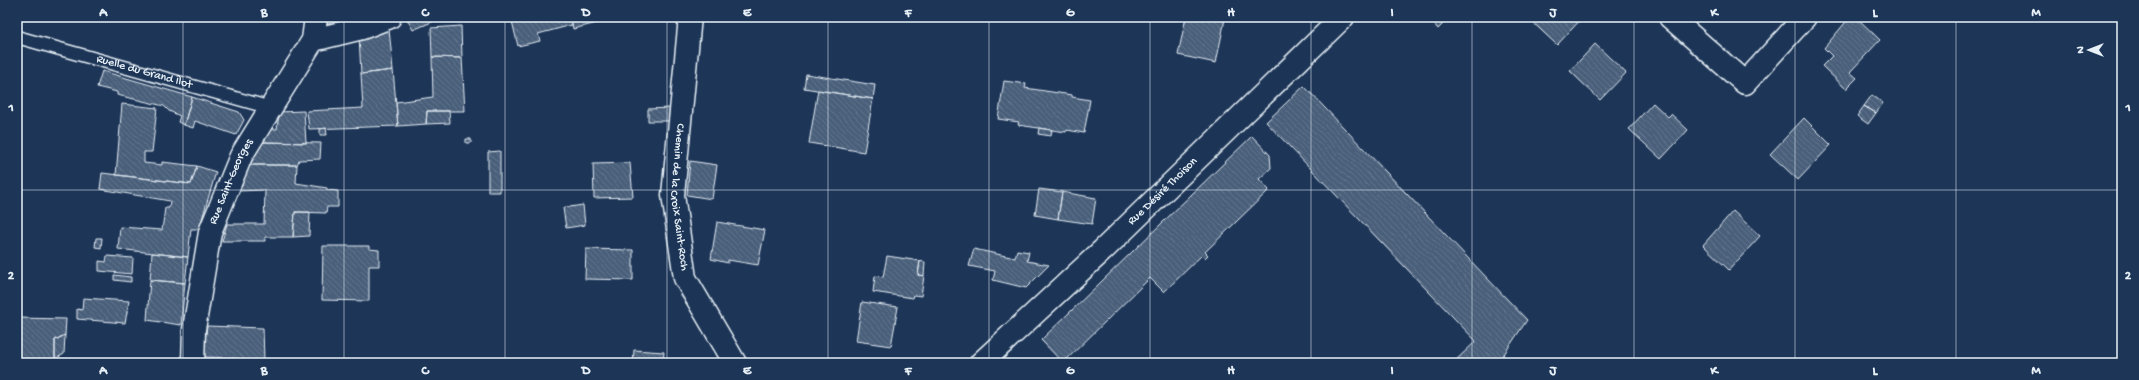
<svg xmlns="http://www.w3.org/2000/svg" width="2139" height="380" font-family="'Gochi Hand',sans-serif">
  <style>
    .building { fill: url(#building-back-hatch); stroke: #e8f1f8 }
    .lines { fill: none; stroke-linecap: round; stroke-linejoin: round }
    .service-casing { stroke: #e8f1f8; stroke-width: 15 }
    .minor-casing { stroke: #e8f1f8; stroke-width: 25 }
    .tertiary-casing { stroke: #e8f1f8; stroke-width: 25 }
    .service { stroke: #1d3557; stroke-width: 12 }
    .minor { stroke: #1d3557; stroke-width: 22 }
    .tertiary { stroke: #1d3557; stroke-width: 22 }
    .grid { fill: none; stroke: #e8f1f8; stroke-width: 1; stroke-opacity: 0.55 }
    .labels { text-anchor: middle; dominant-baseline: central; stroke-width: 3; stroke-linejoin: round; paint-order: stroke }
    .street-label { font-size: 12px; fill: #e8f1f8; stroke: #1d3557 }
    .neatline { fill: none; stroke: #e8f1f8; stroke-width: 1.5 }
    .grid-label { font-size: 13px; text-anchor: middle; font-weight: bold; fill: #e8f1f8 }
  </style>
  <defs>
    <pattern id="building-back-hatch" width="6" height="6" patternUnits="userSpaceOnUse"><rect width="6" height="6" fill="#495e7a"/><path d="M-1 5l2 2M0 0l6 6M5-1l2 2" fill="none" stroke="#63768e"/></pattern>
  </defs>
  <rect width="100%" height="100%" fill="#1d3557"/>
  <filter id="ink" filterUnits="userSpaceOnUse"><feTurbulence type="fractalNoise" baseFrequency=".025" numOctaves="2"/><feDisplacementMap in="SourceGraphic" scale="8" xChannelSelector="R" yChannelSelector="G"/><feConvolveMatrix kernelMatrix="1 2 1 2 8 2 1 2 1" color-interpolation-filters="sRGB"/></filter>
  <g filter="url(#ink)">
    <path class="building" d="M413,17H434V21L413,30L407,19Z
      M511,17H571L572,25L538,34L540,41L518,46Z
      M571,17H595L597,23L573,29Z
      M1186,17H1213L1225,19L1216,63L1178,55Z
      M1442,17L1446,21L1438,29L1434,24Z
      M1527,17H1583L1557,45Z
      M1850,17H1856L1880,40L1850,72L1857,78L1846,89L1822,66L1832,56L1824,48Z
      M461,26L462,58L432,57L431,28Z
      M389,29L393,70L361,74L359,36Z
      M1595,44L1626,73L1600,100L1570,71Z
      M432,57L462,58L465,111H427L426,124L398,126L396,102L433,97Z
      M393,70L398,126L309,129L307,111L363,108L361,74Z
      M102,71L192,97L184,125L178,122L180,116L169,111L164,106L117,95V92L97,87Z
      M806,74L875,85L873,99L804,88Z
      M1004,81L1026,84L1025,88L1072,95V97L1090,100L1084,133L1067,130L1066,132L1018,125L1019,122L998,119Z
      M1304,86L1527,320L1498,363H1453L1476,341L1266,122Z
      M818,90L873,99L864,152L809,143Z
      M1872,95L1883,103L1876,113L1864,106Z
      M192,97L239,112L244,120L236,135L195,121L193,128L184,125Z
      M1653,103L1668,117L1671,114L1688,130L1661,159L1629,129Z
      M122,104L157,108L152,152H144V163L162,165V162L197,166L191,184L116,175Z
      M1864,106L1876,113L1868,124L1857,116Z
      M670,108L669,121H648V109Z
      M304,111L306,143L262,142L269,129H277L279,112Z
      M427,111H449L450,123L426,124Z
      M1804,118L1831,145L1798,180L1770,154Z
      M326,128L327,135H320V129Z
      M1039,128L1052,130L1051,136L1038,134Z
      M1252,136L1270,155L1271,168L1259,179L1269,190L1205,252L1208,255L1205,258L1202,255L1164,292L1150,278L1063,363L1041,340Z
      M466,139H471V143H466Z
      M262,142L321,143L320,159L299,160L297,165H250Z
      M500,151V192H488V152Z
      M690,161L717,165L712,199L687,195Z
      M630,163L633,197L594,198L593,164Z
      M250,165H297L296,183L327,188V190L338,191V207H327L326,213L295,212L293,237H265V241H222L227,224H264L265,190L238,191Z
      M197,166L216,172L199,229H191L188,257L118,249L120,227L162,230L165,208H169L170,201L100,189L102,173L191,184Z
      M1039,189L1062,192L1058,219L1035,215Z
      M1062,192L1096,198L1092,224L1058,219Z
      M583,205L585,225L566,228L563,208Z
      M1733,211L1760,236L1729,270L1703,245Z
      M295,212H310L309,236L293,237Z
      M717,222L765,230L758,265L728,260V263L711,259Z
      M96,238H102L101,248L95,247Z
      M323,246H369V249L379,250V266H369V301L322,300Z
      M586,249L633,250V280L585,279Z
      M974,249L1015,258L1017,250L1029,252L1027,261L1049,265L1026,288L993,280L995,271L969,266Z
      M152,253L188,257L185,283L150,280Z
      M107,256L133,258L132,274L99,271V261L106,262Z
      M887,256L920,261L918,275L924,276L921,296L914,295L913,298L873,292L875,276L883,277Z
      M920,261L925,262L924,276L918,275Z
      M114,275L131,277V282L114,280Z
      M150,280L185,283L181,325L147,320Z
      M83,298L129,301L125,323L77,319V309L82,310Z
      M862,302L898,307L891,346L856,341Z
      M17,318L66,319L65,335L55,340V359H17Z
      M207,326L263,328L264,360L287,363H234V358L203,357Z
      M65,335L64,354L55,359V340Z
      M634,350L664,352L663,363H633Z"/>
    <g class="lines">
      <g class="service-casing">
        <g id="service">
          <path id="s1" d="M17,37L271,108"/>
        </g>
      </g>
      <g class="minor-casing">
        <g id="minor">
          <path id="s2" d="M690,17L673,195L685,278L735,363"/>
          <path d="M1670,17L1745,83L1805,17"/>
          <path d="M313,40L362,28L390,17"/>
          <path id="s3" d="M193,363L194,329L210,232L241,156L313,40L316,17"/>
        </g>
      </g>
      <g class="tertiary-casing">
        <g id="tertiary">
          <path id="s4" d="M981,363L1103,250L1343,17"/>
        </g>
      </g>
      <use href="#service" class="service"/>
      <use href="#minor" class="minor"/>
      <use href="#tertiary" class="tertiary"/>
    </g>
  </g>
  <path class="grid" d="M183,17V363M344,17V363M505,17V363M667,17V363M828,17V363M989,17V363M1150,17V363M1311,17V363M1472,17V363M1634,17V363M1795,17V363M1956,17V363M17,190H2122"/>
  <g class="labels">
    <g class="street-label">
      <text stroke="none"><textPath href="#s1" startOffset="132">Ruelle du Grand Îlot</textPath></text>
      <text stroke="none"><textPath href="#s3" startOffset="187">Rue Saint-Georges</textPath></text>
      <text stroke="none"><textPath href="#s4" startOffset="250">Rue Désiré Thoison</textPath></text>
      <text stroke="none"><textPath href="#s2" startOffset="181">Chemin de la Croix Saint-Roch</textPath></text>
    </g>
  </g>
  <rect width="2139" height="380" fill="none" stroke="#1d3557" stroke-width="44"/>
  <g transform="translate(2089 50) rotate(270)" stroke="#1d3557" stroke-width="3" paint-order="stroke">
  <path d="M0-3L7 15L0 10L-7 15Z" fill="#e8f1f8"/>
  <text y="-6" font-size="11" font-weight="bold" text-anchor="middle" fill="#e8f1f8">N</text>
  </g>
  <rect x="22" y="22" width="2095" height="336" class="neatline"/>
  <g class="grid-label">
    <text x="103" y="16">A</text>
    <text x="264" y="16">B</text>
    <text x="425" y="16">C</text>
    <text x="586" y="16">D</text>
    <text x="747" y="16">E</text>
    <text x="908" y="16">F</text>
    <text x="1070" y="16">G</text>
    <text x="1231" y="16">H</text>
    <text x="1392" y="16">I</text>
    <text x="1553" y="16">J</text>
    <text x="1714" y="16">K</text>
    <text x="1875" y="16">L</text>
    <text x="2036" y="16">M</text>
    <text x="11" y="111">1</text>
    <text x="2128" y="111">1</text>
    <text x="11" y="279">2</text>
    <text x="2128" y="279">2</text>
    <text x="103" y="374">A</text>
    <text x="264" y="374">B</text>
    <text x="425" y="374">C</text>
    <text x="586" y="374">D</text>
    <text x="747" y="374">E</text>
    <text x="908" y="374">F</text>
    <text x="1070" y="374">G</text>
    <text x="1231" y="374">H</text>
    <text x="1392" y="374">I</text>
    <text x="1553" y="374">J</text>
    <text x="1714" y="374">K</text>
    <text x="1875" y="374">L</text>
    <text x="2036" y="374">M</text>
  </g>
</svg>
